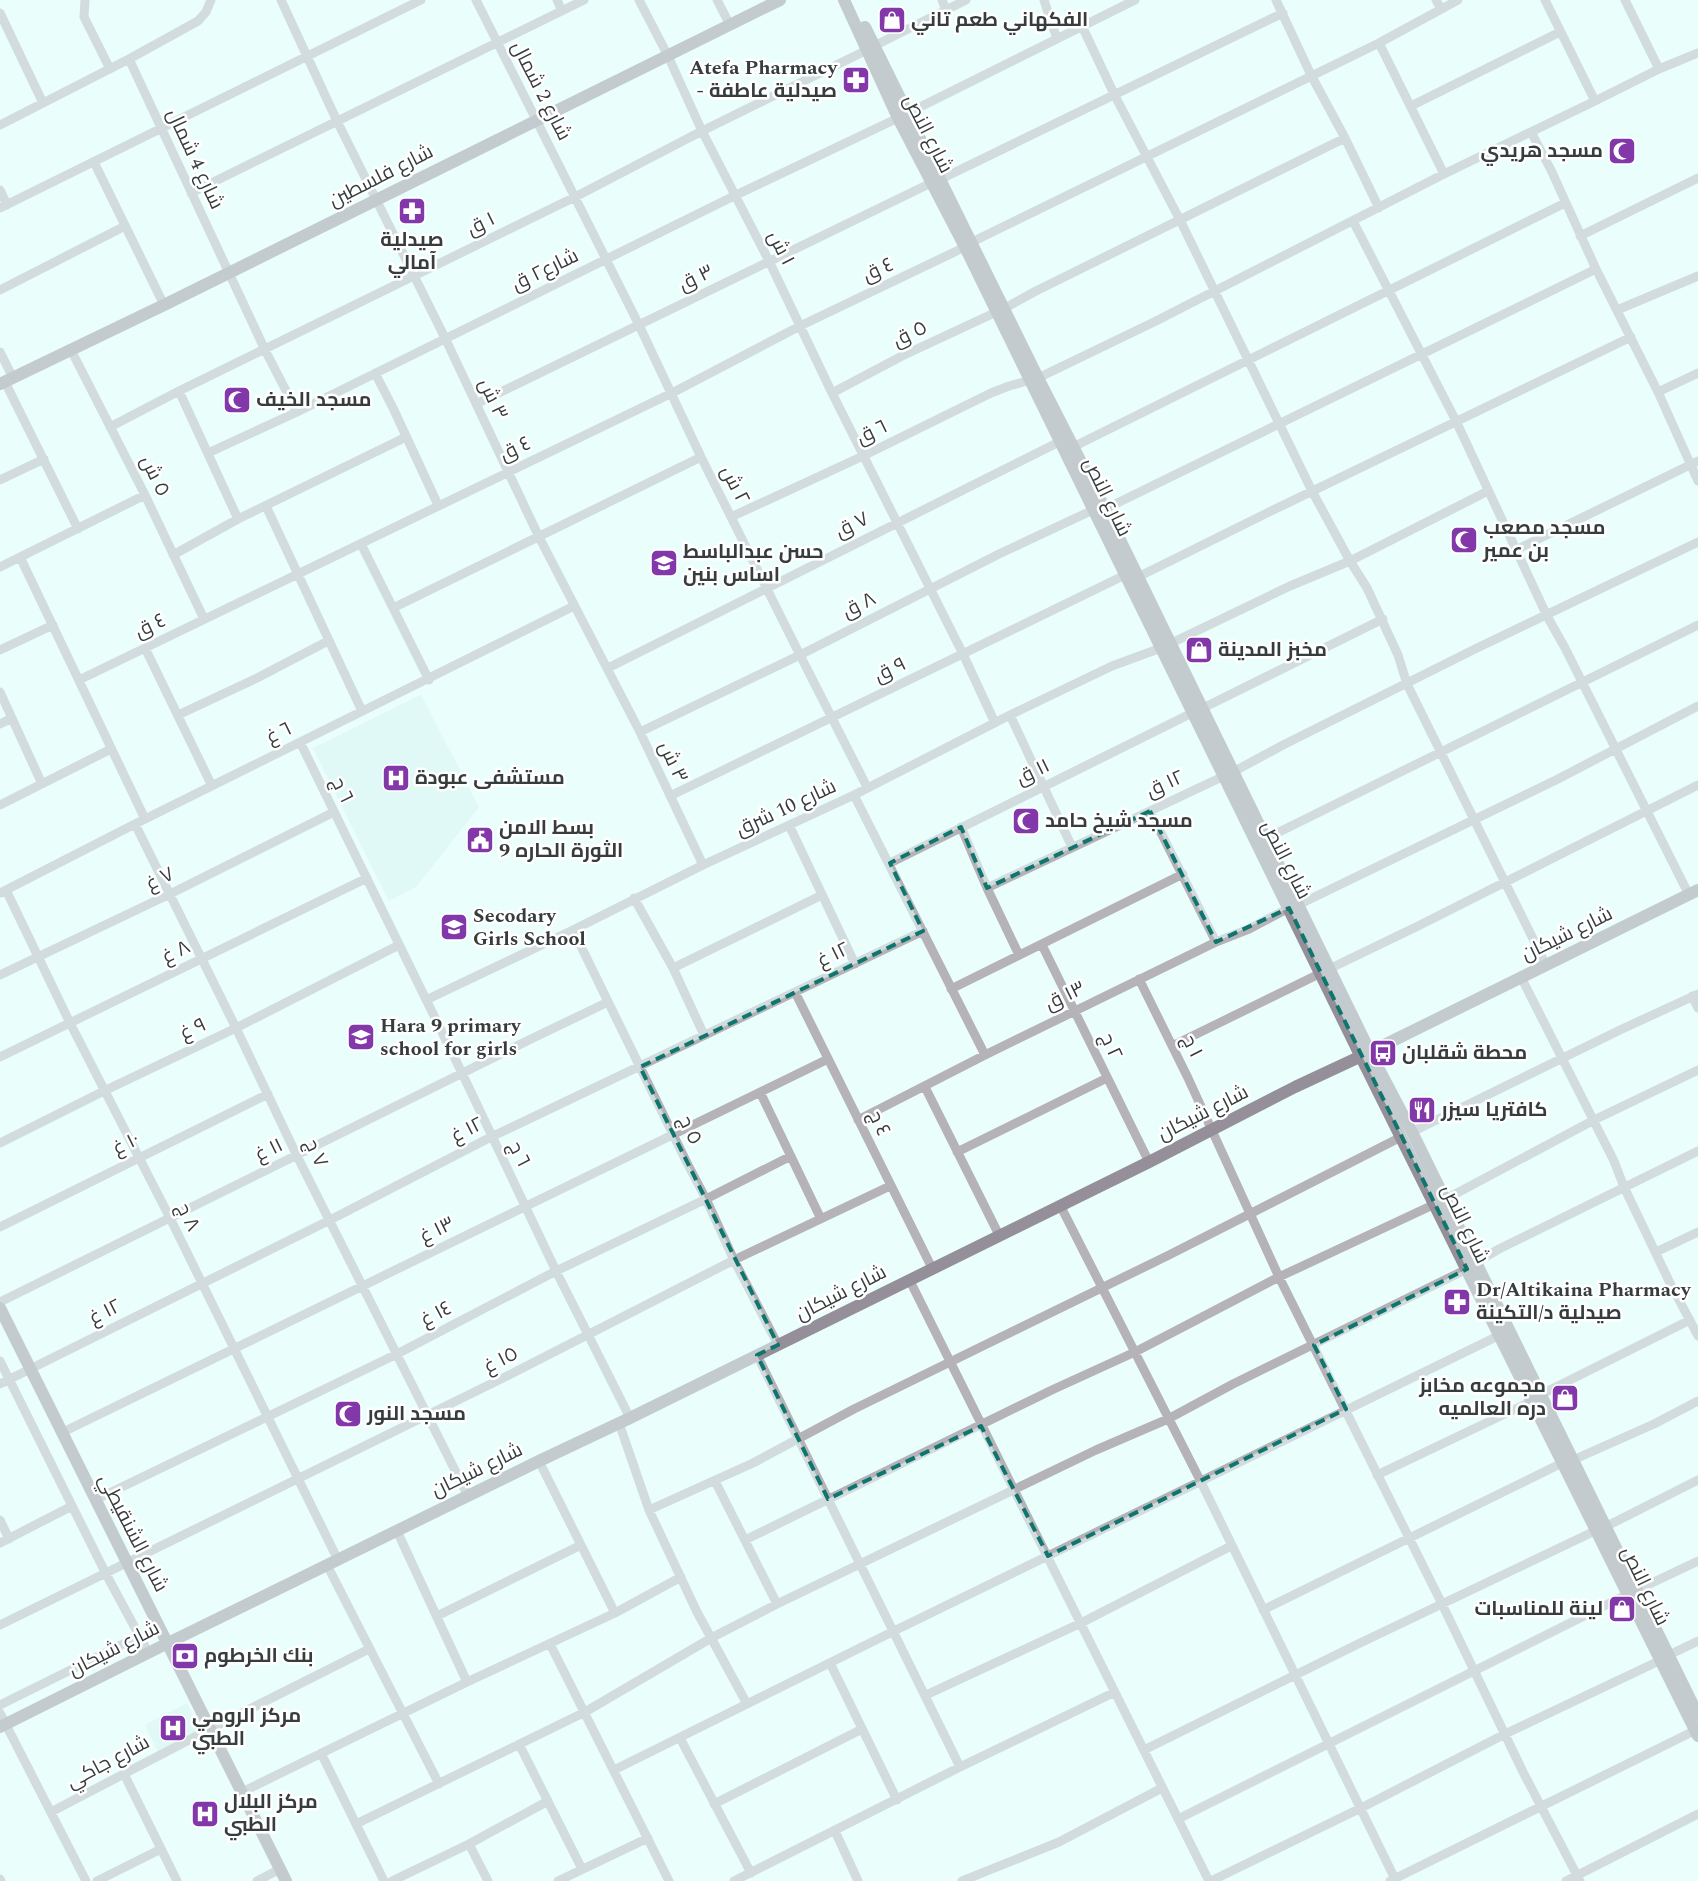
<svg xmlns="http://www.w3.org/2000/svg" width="1698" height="1881" font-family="Spectral,Cairo,serif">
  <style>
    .built { fill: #d5f1ef }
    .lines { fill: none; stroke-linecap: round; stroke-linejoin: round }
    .street { stroke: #b5b2b8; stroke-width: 9 }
    .secondary { stroke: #948f98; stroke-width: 12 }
    .marked { fill: none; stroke: #0f766e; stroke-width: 4; stroke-dasharray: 10 6; stroke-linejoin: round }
    .labels { text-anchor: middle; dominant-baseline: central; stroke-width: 5; stroke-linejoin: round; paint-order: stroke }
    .poi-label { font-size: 20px; font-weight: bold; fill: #363d3c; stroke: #fff; text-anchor: start }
    .street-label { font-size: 20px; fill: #363d3c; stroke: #fff }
  </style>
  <rect width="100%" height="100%" fill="#eafefc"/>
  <path class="built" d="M421,695L479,807L416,887L389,901L313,748Z
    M187,1703L201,1731L158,1752L145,1725Z"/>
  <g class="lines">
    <path class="street" d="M85,0L84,17L110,69
      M281,0L337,121L445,338L539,537L640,732L703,865
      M476,0L639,325L701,457L800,655L867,787
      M557,0L562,11
      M639,0L668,56L702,131L769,261L832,393L963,654L995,723
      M717,0L730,25
      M942,0L946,10
      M1044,0L1057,39
      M1276,0L1311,75L1345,138L1379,208
      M1436,0L1441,9
      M1545,0L1595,101
      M1625,0L1659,69
      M0,13L43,103
      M1082,26L1115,96L1180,220L1312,491L1350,561L1367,588L1398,655L1407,684L1546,965
      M1379,43L1444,174
      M874,46L966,0
      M129,59L265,350L297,412
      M1411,106L1560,32
      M908,113L1135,0
      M0,125L129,59L198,21L206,12L211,0
      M1531,132L1551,170L1596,269L1658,392L1698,481
      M94,162L164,305
      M941,179L1283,13
      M0,190L7,205
      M191,193L584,0
      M0,208L421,0
      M1353,221L1456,421L1547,616L1565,648L1689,895
      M1580,236L1698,178
      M972,242L1379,43L1458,0
      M0,290L125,226
      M1617,310L1698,276
      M71,350L145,495L204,619
      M0,352L13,378
      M375,373L393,408L438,505
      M5,382L78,529
      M179,391L238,519
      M1658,392L1698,373
      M832,393L902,356L1005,308L1036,291L1345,138
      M476,404L931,183
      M110,427L179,391L575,197L702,131L867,50
      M1073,447L1565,203
      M208,453L297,412L734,196L898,118
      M0,480L44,459
      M266,506L362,711
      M731,517L863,456L991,393L1009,386L1038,378L1154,322L1444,174L1595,101L1659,69L1698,53
      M361,544L429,680
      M1516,550L1698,461
      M173,555L238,519L406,437
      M20,557L145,819
      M0,567L145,495
      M1138,577L1265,514L1631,337
      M393,608L701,457
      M145,648L212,786
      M0,650L53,625
      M608,668L1059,442
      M79,680L672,393L800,326L965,247
      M0,692L42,784
      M1201,709L1383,619
      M178,715L257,678L328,641
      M1010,715L1072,847
      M0,724L12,718
      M640,732L800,655L999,554L1093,510L1105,509L1596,269
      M300,742L462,1073L556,1271L630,1418
      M1233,772L1283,745L1475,649L1698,542
      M854,795L985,1055
      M670,796L1125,575
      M0,805L111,749
      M1150,811L1216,942
      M135,824L236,1028L297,1156L468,1496
      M789,825L855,964
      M961,827L987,888L1019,955
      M1265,839L1698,625
      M890,863L1192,713
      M987,888L1224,776
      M6,890L70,1023L170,1218L338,1560
      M0,893L135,824L574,606
      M634,898L673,968L704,1035
      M1298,905L1558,779L1698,706
      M573,930L687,1163L706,1199L734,1260L778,1345
      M1042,945L1149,1162
      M673,968L822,895
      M1329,969L1418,926L1698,785
      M0,975L170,894L334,812
      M1521,977L1614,1161L1624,1187L1670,1283L1698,1336
      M1139,979L1188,1078L1279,1277L1442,1604L1523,1772L1580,1881
      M951,989L1183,874
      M795,992L932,1268
      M1692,996L1698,1008
      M426,1000L573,930L703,865L854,795L1010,715L1112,666L1161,648L1290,586L1350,561L1488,491
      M1172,1046L1321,973
      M0,1057L367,878
      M925,1087L999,1235
      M760,1092L821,1219
      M858,1120L985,1055L1216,942L1249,929L1289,908
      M1412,1132L1620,1030L1698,994
      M0,1143L104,1091L236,1028L399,945
      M957,1152L1107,1078
      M1444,1200L1594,1120L1698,1070
      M1060,1205L1201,1482L1396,1881
      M0,1227L268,1094
      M1656,1252L1698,1232
      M1475,1263L1499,1249L1698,1151
      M909,1279L1209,1881
      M0,1302L531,1039L608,1002
      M757,1355L960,1767
      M0,1361L106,1574L148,1652
      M0,1384L330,1220L491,1137L923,931
      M1540,1395L1690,1320
      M619,1423L649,1510L697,1612L747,1704
      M61,1433L828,1059
      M1573,1460L1654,1424L1698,1401
      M539,1461L615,1613
      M1377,1475L1532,1401
      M715,1481L777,1604
      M95,1500L397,1354L556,1271L706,1199L791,1156
      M649,1510L753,1463L854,1409L1169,1255L1401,1137
      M0,1520L9,1539
      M1607,1526L1698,1480
      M397,1531L467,1682
      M745,1540L1054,1389L1135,1352L1279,1277L1435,1204
      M0,1543L72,1506
      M327,1565L439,1784
      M1637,1590L1698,1561
      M1263,1610L1562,1463
      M437,1616L581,1545
      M0,1625L509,1375L734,1260L890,1186
      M550,1644L669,1881
      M1669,1655L1698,1641
      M830,1663L897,1800
      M926,1695L1081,1623L1231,1546
      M0,1705L139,1636
      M0,1713L86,1881
      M680,1738L751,1873
      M519,1744L582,1869
      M1144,1750L1358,1644L1597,1530
      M321,1753L384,1881
      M614,1770L894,1631L1500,1335
      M124,1774L177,1881
      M242,1792L467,1682L615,1613L681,1577
      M714,1804L862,1729
      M51,1812L210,1729L369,1649
      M1178,1819L1628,1594
      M356,1824L585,1712L713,1637L777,1604L1096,1450L1168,1419L1233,1384L1467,1269
      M835,1831L858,1881
      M469,1844L488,1881
      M0,1879L1,1881
      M97,1881L161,1849
      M257,1881L280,1869
      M392,1881L469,1844L548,1801
      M558,1881L648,1838
      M734,1881L960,1767L1115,1692
      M962,1881L1059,1842L1162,1788
      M1211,1881L1361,1808L1505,1734L1661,1660
      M1390,1881L1698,1729
      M1566,1881L1698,1814"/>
    <path class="secondary" d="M844,0L898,118L965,247L1361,1057L1698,1736
      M865,27L1038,378L1105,509L1370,1052L1412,1132L1698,1715
      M0,384L164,305L780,0
      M0,1308L286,1881
      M0,1727L168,1643L539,1461L630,1418L1149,1162L1295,1087L1370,1052L1698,890"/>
  </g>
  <path d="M0 0H1698V1881H0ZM1150,811L1216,942L1289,908L1467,1269L1314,1345L1346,1409L1048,1556L981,1426L828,1499L757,1355L778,1345L640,1067L923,931L890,863L961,827L987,888Z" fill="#eafefc" fill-opacity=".55" fill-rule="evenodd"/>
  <path class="marked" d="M1150,811L1216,942L1289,908L1467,1269L1314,1345L1346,1409L1048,1556L981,1426L828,1499L757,1355L778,1345L640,1067L923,931L890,863L961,827L987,888Z"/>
  <defs>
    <g id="shop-square" transform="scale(1.4375)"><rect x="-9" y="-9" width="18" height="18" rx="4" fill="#8338aa" stroke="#fff"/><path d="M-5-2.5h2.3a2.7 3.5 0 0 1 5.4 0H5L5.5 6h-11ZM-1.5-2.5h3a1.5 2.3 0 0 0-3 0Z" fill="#fff"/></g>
    <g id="pharmacy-square" transform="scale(1.4375)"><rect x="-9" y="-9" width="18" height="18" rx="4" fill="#8338aa" stroke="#fff"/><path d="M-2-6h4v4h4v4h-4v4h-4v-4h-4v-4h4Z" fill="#fff"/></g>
    <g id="mosque-square" transform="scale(1.4375)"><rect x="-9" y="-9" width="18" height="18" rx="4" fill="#8338aa" stroke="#fff"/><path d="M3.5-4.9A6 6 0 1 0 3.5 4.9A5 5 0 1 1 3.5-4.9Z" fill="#fff"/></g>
    <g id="school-square" transform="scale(1.4375)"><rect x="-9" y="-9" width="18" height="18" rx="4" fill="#8338aa" stroke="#fff"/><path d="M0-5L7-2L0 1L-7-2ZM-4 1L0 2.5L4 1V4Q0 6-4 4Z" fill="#fff"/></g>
    <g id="hospital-square" transform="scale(1.4375)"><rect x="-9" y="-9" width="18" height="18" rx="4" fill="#8338aa" stroke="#fff"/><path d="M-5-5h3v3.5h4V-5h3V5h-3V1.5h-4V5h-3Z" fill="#fff"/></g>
    <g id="civic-square" transform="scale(1.4375)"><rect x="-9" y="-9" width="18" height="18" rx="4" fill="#8338aa" stroke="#fff"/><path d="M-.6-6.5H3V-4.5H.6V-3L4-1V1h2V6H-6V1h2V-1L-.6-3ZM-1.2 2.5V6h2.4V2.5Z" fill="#fff"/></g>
    <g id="bus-square" transform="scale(1.4375)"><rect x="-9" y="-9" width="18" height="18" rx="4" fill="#8338aa" stroke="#fff"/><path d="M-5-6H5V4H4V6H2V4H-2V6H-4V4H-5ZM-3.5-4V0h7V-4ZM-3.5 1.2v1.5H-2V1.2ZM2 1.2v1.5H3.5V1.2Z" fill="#fff"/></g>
    <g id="restaurant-square" transform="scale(1.4375)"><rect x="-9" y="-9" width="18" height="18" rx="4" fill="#8338aa" stroke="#fff"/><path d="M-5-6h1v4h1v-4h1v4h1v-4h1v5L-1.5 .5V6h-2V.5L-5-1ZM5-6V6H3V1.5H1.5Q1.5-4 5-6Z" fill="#fff"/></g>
    <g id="bank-square" transform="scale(1.4375)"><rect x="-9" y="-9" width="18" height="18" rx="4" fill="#8338aa" stroke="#fff"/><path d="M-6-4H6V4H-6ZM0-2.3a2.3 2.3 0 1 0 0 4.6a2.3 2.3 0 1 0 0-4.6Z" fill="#fff"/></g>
  </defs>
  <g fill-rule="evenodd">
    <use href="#shop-square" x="892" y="20"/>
    <use href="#pharmacy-square" x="856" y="80"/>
    <use href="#mosque-square" x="1622" y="151"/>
    <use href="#pharmacy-square" x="412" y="211"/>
    <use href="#mosque-square" x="237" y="400"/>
    <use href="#mosque-square" x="1464" y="540"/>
    <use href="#school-square" x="664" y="563"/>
    <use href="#shop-square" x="1199" y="650"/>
    <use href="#hospital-square" x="396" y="778"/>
    <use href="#mosque-square" x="1026" y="821"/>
    <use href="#civic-square" x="480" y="840"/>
    <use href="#school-square" x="454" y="927"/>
    <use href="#school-square" x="361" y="1037"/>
    <use href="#bus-square" x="1383" y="1053"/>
    <use href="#restaurant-square" x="1422" y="1110"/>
    <use href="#pharmacy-square" x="1457" y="1302"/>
    <use href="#shop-square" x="1565" y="1398"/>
    <use href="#mosque-square" x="348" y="1414"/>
    <use href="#shop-square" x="1622" y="1609"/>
    <use href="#bank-square" x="185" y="1656"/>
    <use href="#hospital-square" x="173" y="1728"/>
    <use href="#hospital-square" x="205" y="1814"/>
  </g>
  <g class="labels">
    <g class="poi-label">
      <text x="911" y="20">الفكهاني طعم تاني</text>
      <text x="837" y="68" text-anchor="end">Atefa Pharmacy<tspan x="837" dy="23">- صيدلية عاطفة</tspan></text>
      <text x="1603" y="151" text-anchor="end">مسجد هريدي</text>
      <text x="412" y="240" text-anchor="middle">صيدلية<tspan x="412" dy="23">آمالي</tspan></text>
      <text x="256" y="400">مسجد الخيف</text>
      <text x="1483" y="528">مسجد مصعب<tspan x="1483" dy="23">بن عمير</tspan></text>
      <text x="683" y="552">حسن عبدالباسط<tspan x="683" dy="23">اساس بنين</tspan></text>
      <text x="1218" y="650">مخبز المدينة</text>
      <text x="415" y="778">مستشفى عبودة</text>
      <text x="1045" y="821">مسجد شيخ حامد</text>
      <text x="499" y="828">بسط الامن<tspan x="499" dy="23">الثورة الحاره 9</tspan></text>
      <text x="473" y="916">Secodary<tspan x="473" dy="23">Girls School</tspan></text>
      <text x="380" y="1026">Hara 9 primary<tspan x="380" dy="23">school for girls</tspan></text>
      <text x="1402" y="1053">محطة شقلبان</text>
      <text x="1441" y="1110">كافتريا سيزر</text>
      <text x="1476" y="1290">Dr/Altikaina Pharmacy<tspan x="1476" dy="23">صيدلية د/التكينة</tspan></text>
      <text x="1546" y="1386" text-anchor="end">مجموعه مخابز<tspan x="1546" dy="23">دره العالميه</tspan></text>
      <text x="367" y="1414">مسجد النور</text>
      <text x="1603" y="1609" text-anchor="end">لينة للمناسبات</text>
      <text x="204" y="1656">بنك الخرطوم</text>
      <text x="192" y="1716">مركز الرومي<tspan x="192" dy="23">الطبي</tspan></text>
      <text x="224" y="1802">مركز البلال<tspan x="224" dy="23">الطبي</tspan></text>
    </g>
    <g class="street-label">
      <text transform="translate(541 91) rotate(63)">شارع 2 شمال</text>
      <text transform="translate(928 134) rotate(63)">شارع النص</text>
      <text transform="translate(195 159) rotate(65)">شارع 4 شمال</text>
      <text transform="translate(381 176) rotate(-27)">شارع فلسطين</text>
      <text transform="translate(481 224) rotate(-26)">١ ق</text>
      <text transform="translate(781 248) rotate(63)">١ ش</text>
      <text transform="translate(545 270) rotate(-26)">شارع٢ ق</text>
      <text transform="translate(878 270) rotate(-25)">٤ ق</text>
      <text transform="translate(696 278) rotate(-26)">٣ ق</text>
      <text transform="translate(910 334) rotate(-26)">٥ ق</text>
      <text transform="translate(493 399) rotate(65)">٣ ش</text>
      <text transform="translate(872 432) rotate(-26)">٦ ق</text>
      <text transform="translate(515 449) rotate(-26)">٤ ق</text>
      <text transform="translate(155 476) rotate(64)">٥ ش</text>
      <text transform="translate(735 485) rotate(63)">٢ ش</text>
      <text transform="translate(1107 497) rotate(64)">شارع النص</text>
      <text transform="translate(852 525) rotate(-27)">٧ ق</text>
      <text transform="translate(859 605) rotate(-27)">٨ ق</text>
      <text transform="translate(150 626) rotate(-26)">٤ ق</text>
      <text transform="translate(890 670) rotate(-26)">٩ ق</text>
      <text transform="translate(279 733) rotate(-26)">٦ غ</text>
      <text transform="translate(673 762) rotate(65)">٣ ش</text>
      <text transform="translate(1033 772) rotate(-26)">١١ ق</text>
      <text transform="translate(1165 784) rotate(-25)">١٢ ق</text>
      <text transform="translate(342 790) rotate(64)">٦ ج</text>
      <text transform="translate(786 808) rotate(-25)">شارع 10 شرق</text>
      <text transform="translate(1286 860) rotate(63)">شارع النص</text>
      <text transform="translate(160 879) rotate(-26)">٧ غ</text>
      <text transform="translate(1567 934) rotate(-26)">شارع شيكان</text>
      <text transform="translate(176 952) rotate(-26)">٨ غ</text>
      <text transform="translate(833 955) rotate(-26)">١٢ غ</text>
      <text transform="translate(1065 996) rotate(-26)">١٣ ق</text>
      <text transform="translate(193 1029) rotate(-25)">٩ غ</text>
      <text transform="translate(1111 1046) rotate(65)">٢ ج</text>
      <text transform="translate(1192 1046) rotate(63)">١ ج</text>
      <text transform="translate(1203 1113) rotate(-27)">شارع شيكان</text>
      <text transform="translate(879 1123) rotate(64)">٤ ج</text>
      <text transform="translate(467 1130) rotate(-27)">١٢ غ</text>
      <text transform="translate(690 1130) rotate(64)">٥ ج</text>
      <text transform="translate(126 1144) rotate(-26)">١٠ غ</text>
      <text transform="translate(269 1150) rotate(-26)">١١ غ</text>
      <text transform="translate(316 1153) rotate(64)">٧ ج</text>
      <text transform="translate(519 1154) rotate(63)">٦ ج</text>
      <text transform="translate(188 1217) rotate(63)">٨ ج</text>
      <text transform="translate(1465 1224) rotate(64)">شارع النص</text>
      <text transform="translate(437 1230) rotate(-26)">١٣ غ</text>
      <text transform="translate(841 1293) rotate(-27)">شارع شيكان</text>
      <text transform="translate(105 1312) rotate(-27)">١٢ غ</text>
      <text transform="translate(436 1314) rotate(-28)">١٤ غ</text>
      <text transform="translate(501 1360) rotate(-27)">١٥ غ</text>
      <text transform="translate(477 1470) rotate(-26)">شارع شيكان</text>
      <text transform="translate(133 1533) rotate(63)">شارع الشنقيطي</text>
      <text transform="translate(1645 1586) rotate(64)">شارع النص</text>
      <text transform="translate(114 1649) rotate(-27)">شارع شيكان</text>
      <text transform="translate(108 1762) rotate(-28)">شارع جاكي</text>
    </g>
  </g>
</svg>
